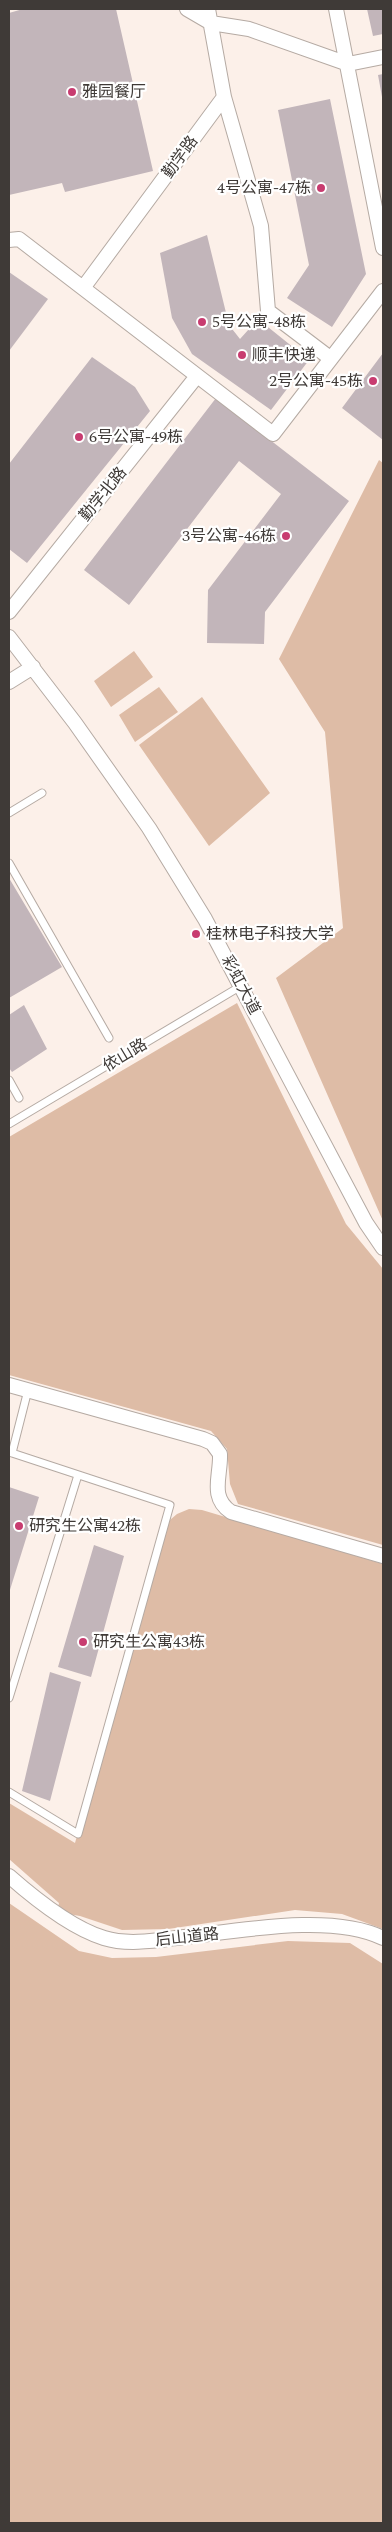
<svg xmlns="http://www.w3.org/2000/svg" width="392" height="2532" font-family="Spectral,'Noto Sans SC',serif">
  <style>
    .green { fill: #debca6 }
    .building { fill: #c2b5ba }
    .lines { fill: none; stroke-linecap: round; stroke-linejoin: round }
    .service-casing { stroke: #b5aaa3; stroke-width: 9 }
    .minor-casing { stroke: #b5aaa3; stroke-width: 16 }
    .service { stroke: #fff; stroke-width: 7 }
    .minor { stroke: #fff; stroke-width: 14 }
    .poi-dot { fill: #c83c70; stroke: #fff; stroke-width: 2 }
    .labels { text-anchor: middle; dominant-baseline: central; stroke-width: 4.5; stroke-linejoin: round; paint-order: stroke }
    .poi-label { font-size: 16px; fill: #3f3a37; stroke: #fff; text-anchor: start }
    .street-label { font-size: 16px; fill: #3f3a37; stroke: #fff }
  </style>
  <rect width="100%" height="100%" fill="#fcf0e9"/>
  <path class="green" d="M379,460L383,463V1221L276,978L343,928L325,732L279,659Z
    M134,651L153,677L111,707L94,681Z
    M159,687L178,712L135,742L119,715Z
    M202,697L270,793L209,846L139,745Z
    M237,1003L346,1224L383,1269V1545L238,1504L230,1484L227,1449L211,1431L9,1375V1137Z
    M189,1509L202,1510L383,1564V1929L342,1914L295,1910L168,1929L122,1930L80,1916L57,1912L59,1903L9,1859V1803L75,1843L164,1525L177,1514Z
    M9,1903L79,1951L112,1958L156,1957L288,1941L350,1943L383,1964V2523H9Z"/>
  <path class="building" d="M23,9H116L153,171L65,192L62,183L9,195V13Z
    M367,9H383V34L373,36Z
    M383,74V97H382L378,75Z
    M330,99L366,274L332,327L287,298L309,265L278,110Z
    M207,235L229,325L240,339L258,319L309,360L271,410L192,354L172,318L160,253Z
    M9,272L48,299L9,351Z
    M383,353V440L342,408Z
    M92,357L135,387L150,411L27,563L9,549V464Z
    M216,398L349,501L265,612L264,644L207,643L208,590L281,494L239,461L129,605L84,570Z
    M9,878L62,967L9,998Z
    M24,1005L47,1049L12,1072L9,1068V1015Z
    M9,1487L39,1497L9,1593Z
    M94,1545L124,1556L91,1677L58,1667Z
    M50,1672L81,1682L50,1801L22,1791Z"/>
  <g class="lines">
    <g class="service-casing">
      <path id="service" d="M9,813L42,793
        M9,863L109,1038
        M9,1080L19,1098
        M9,1124L241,986
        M9,1452L170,1505L78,1834L9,1792
        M12,1453L28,1390
        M9,1698L78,1475"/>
    </g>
    <g class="minor-casing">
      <path id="minor" d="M187,9L211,23L249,29L348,64L383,57
        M336,9L383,248
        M224,97L261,226L268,311L330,358
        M9,240L19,239L273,434L383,291
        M83,288L224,97L208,9
        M9,612L197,376
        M9,637L75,723L149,828L205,919L366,1223L383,1248
        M9,682L33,667
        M9,1385L203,1439L212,1443L220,1454C221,1476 209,1497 231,1512L383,1556
        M9,1876C34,1898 71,1928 104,1938C126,1945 153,1941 176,1938C235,1932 329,1912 383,1938"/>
    </g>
    <use href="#service" class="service"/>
    <use href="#minor" class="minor"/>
  </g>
  <g class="poi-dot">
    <circle cx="72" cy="92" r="5"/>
    <circle cx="321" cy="188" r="5"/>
    <circle cx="202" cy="322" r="5"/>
    <circle cx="242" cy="355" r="5"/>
    <circle cx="373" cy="381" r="5"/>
    <circle cx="79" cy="437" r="5"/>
    <circle cx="286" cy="536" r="5"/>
    <circle cx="196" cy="934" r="5"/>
    <circle cx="19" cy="1526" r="5"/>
    <circle cx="83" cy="1642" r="5"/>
  </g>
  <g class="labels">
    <g class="poi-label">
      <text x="82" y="92">雅园餐厅</text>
      <text x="311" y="188" text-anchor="end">4号公寓-47栋</text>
      <text x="212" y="322">5号公寓-48栋</text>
      <text x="252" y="355">顺丰快递</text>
      <text x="363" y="381" text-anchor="end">2号公寓-45栋</text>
      <text x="89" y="437">6号公寓-49栋</text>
      <text x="276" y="536" text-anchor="end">3号公寓-46栋</text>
      <text x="206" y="934">桂林电子科技大学</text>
      <text x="29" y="1526">研究生公寓42栋</text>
      <text x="93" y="1642">研究生公寓43栋</text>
    </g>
    <g class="street-label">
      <text transform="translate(180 157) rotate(-54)">勤学路</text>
      <text transform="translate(103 494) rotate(-51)">勤学北路</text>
      <text transform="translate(241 985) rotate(62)">彩虹大道</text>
      <text transform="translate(125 1055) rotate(-31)">依山路</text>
      <text transform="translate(187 1937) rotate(-6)">后山道路</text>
    </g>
  </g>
  <rect width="392" height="2532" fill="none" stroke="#3f3a37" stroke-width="20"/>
</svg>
